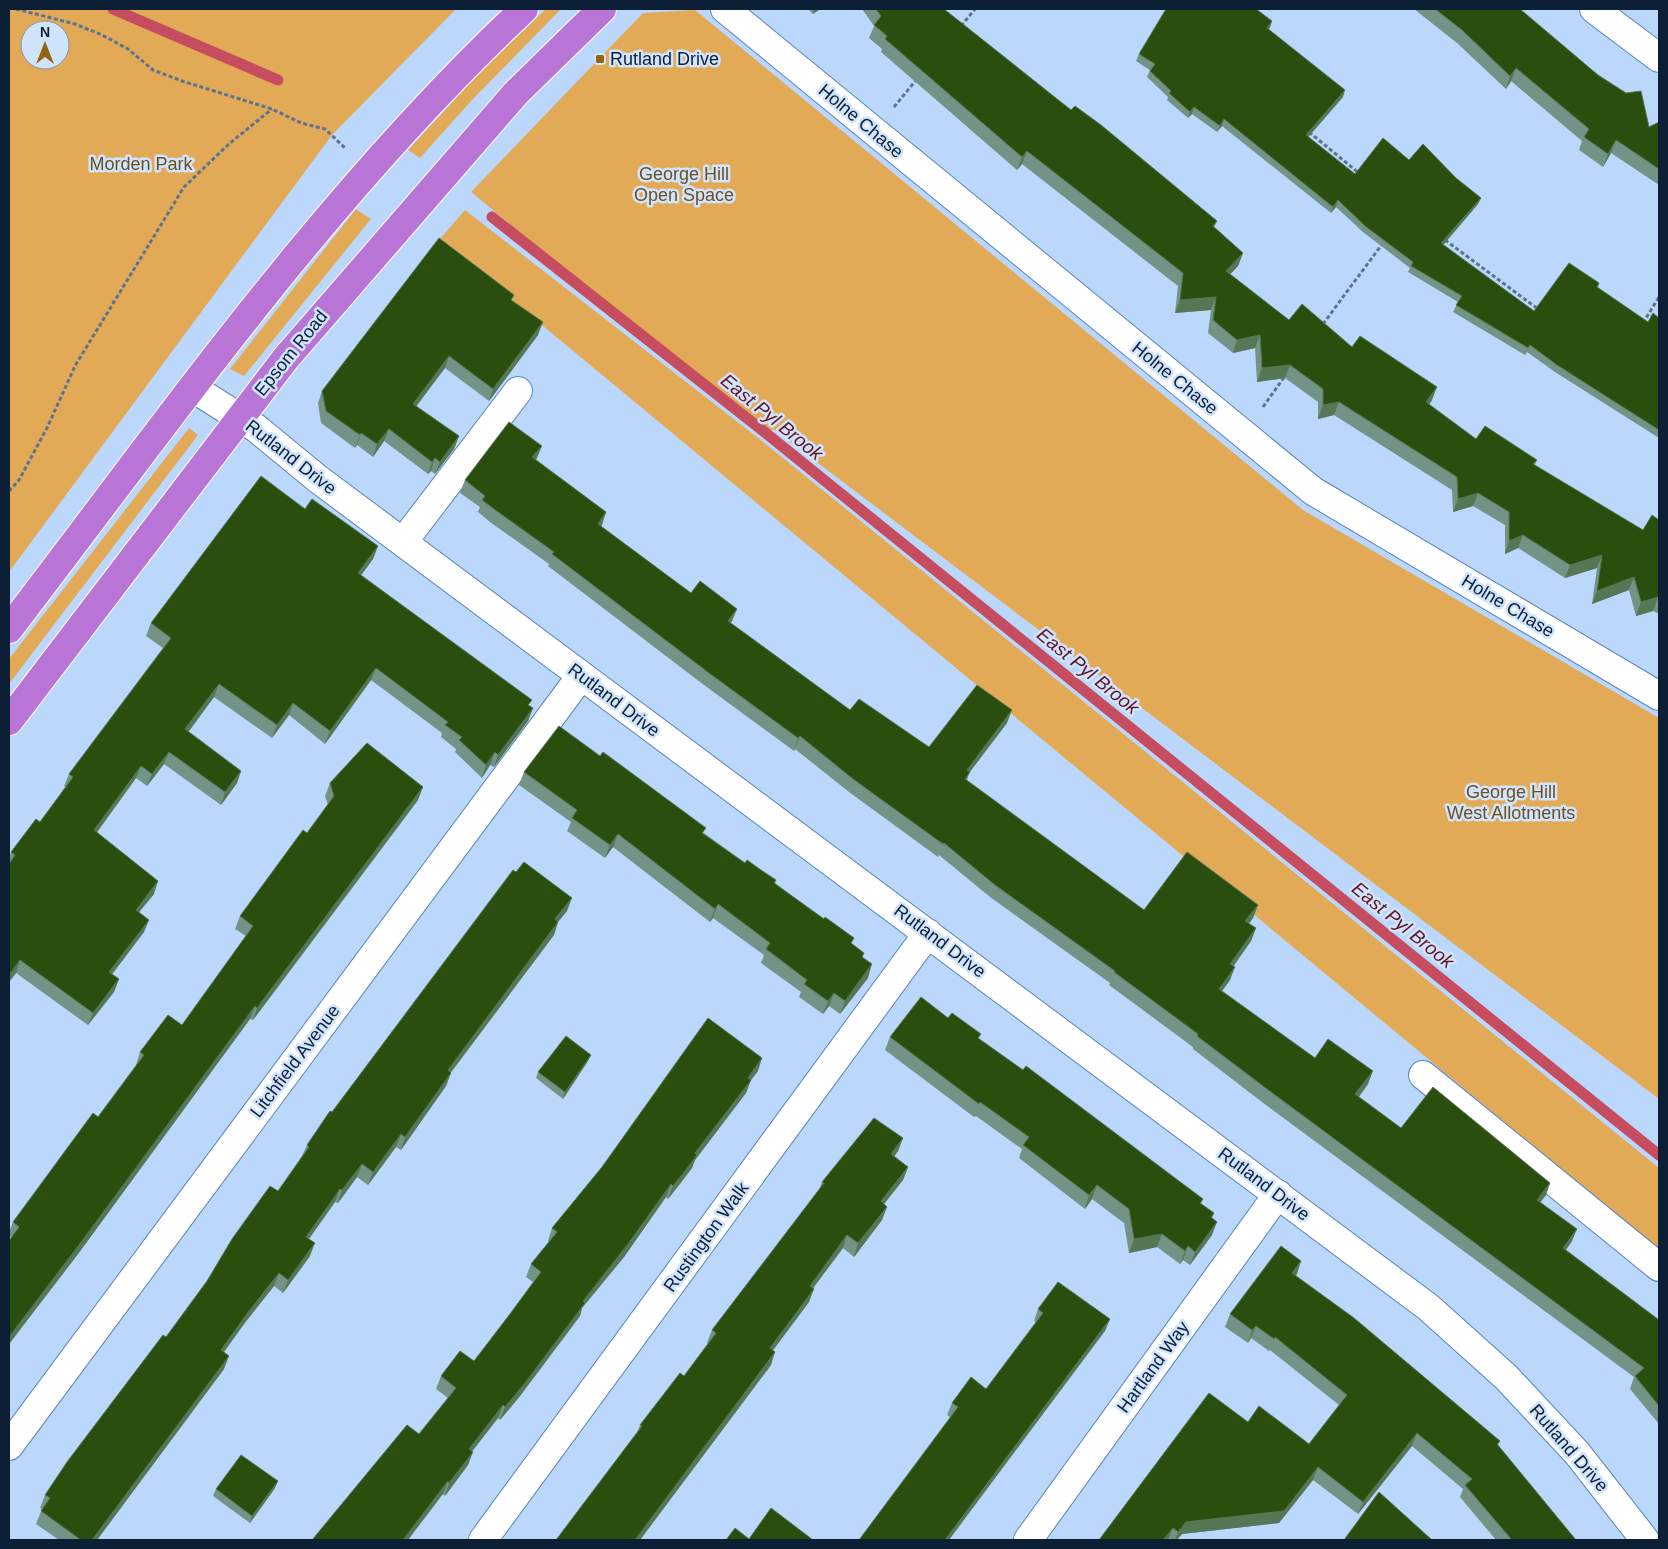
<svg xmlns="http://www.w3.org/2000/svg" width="1668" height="1549" font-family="Helvetica,sans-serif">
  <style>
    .green { fill: #e2a957; fill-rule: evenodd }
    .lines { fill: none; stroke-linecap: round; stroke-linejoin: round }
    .stream { stroke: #c54d5f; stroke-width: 11 }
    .minor-casing { stroke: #5784bc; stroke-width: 30 }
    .highway-casing { stroke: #fff; stroke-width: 30 }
    .path { stroke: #5c7390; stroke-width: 3; stroke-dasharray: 4 2.5; stroke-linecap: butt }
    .minor { stroke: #fff; stroke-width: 28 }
    .highway { stroke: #b875d6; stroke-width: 28 }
    .wall { fill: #729385 }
    .shaded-wall { fill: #567755 }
    .building { fill: #2a4e0e; stroke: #567755 }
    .poi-dot { fill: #936412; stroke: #d1e4fd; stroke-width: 2 }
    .labels { text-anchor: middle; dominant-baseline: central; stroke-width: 5; stroke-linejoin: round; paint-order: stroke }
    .poi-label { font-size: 18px; fill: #0c1f35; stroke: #d1e4fd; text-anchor: start }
    .street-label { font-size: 18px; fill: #0c1f35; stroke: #d1e4fd }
    .park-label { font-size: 18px; fill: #6d4f22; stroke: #d1e4fd }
    .water-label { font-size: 19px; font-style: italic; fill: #621424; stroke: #d1e4fd }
  </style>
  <rect width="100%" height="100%" fill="#bbd8fc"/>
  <path class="green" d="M9,9H456L332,135L9,572ZM30,30H60V60H30Z
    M546,9H561L472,100L420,158L408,150L482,70Z
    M695,10L1303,510L1659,718V1099L773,429L767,434L471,192L643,13Z
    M356,209L371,219L244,376L230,369Z
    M465,210L762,441L1659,1168V1250L439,240Z
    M189,428L198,435L9,684V659Z"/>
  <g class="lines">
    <path class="stream" d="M113,9L278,80
      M492,217L767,434L1659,1155"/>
    <g class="minor-casing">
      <path id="minor" d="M725,9L1313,491L1659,696
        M1594,9L1659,58
        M193,388L256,428L318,479L1428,1307L1506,1377L1577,1453L1645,1540
        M403,542L518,391
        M1423,1075L1659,1267
        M9,1446L581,676
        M483,1540L928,933
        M1028,1540L1278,1194"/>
    </g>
    <g class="highway-casing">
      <path id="highway" d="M9,629C172,416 328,193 524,9
        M9,721L286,358L516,93L602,9"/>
    </g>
    <path class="path" d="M16,9L75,24L102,35L128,49L153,70L182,81L272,109L301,123L325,129L345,148
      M961,26L975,9
      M894,107L917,79
      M1309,132L1360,174
      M1445,240L1538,309
      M1643,323L1659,297
      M1323,324L1383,243
      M1263,407L1285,376
      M9,491L19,480L48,426L75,366L184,187L230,143L272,109"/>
    <use href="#minor" class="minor"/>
    <use href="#highway" class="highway"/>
  </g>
  <path class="wall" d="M808,9H820L813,14Z
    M862,9H938L1217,221L1214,228L1243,253L1238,266L1230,274L1289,320L1352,347L1432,400L1429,405L1476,439L1537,460L1535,465L1643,530L1659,520V614L1653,611L1636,616L1629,590L1592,604L1597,568L1565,578L1518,548L1505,554V525L1473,506L1453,512L1452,490L1334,415L1318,419V402L1285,378L1257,382L1255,348L1233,353L1208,333L1211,310L1175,313L1178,286L1022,164L1017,170L881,52L882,49L869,38L874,26Z
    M1414,9H1520L1649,127L1659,122V185L1611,153L1603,167L1579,150L1582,141L1511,81L1506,89L1457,43Z
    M1272,21L1269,29L1343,97L1308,137L1355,174L1409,160L1456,178L1481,198L1478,204L1443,245L1534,311L1599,283L1598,288L1648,322L1659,318V438L1555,372L1527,352L1525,355L1453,312L1458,302L1408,272L1410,268L1363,232L1336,207L1331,213L1222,126L1217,132L1192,114L1188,118L1167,100L1168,97L1147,77L1150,70L1136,61L1139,54Z
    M512,301L538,335L489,401L445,368L416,406L459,436L454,449L435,474L431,471L428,474L384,441L373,457L357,445L355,448L321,423L318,403L322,391Z
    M537,458L536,460L606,512L601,526L691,593L732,621L731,623L850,710L929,747L1007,723L969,773L967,780L1144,910L1258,905L1253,918L1249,924L1256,928L1251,941L1233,966L1230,980L1222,991L1315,1058L1368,1084L1359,1097L1401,1128L1550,1183L1546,1195L1540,1202L1572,1241L1566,1250L1659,1320V1424L1630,1389L1634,1377L1262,1102L1193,1049V1047L1109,985L1110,983L990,897L939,855L938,857L849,792L795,749L794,751L704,685L548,566L549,564L490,522L478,512L480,507L460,493L465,480Z
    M305,509L378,546L373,559L361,575L533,708L528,721L494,767L490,765L482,778L455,752L456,749L441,737L442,733L371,680L325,744L289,715L272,738L214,697L188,732L241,771L237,783L221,805L164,764L147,786L136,778L97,832L154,894L139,912L144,932L112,974L119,979L114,992L88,1025L16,973L9,982V858L11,852L40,822L66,787L64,786L69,774L163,648L146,636L151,623Z
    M524,772L704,833L745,863L776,880L775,883L852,944L863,957L868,978L840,1014L829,1006L823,1014L799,997L801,992L761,963L764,955L713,918L710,922L613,847L605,858L567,831L571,822L519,785Z
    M330,783L418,800L253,1020L250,1019L78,1254L9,1344V1241L11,1237L9,1235V1232L13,1222L98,1117L136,1065L140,1052L182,1025L217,977L246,936L235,929L240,916L307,833L328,805L325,796Z
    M567,911L558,922L554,935L451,1072L446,1086L401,1150L396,1147L368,1185L357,1177L338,1203L335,1202L309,1239L310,1256L283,1293L274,1286L244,1324L224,1352V1369L97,1540H59L36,1524L42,1509L40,1508L45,1495L278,1191L302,1156L307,1145L332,1112Z
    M948,1018L1203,1199L1201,1204L1214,1213L1212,1218V1235L1190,1265L1183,1260L1180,1264L1157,1247L1129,1253L1124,1223L1092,1199L1085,1209L1019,1158L1022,1149L976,1116L974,1117L885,1050L890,1037Z
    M588,1061L563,1099L536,1078L538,1072Z
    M758,1071L751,1080L746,1093L695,1160L692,1168L680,1184L668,1199L666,1197L624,1257L582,1308L580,1316L520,1396L500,1420L498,1418L472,1451L468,1465L445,1496L443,1494L448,1398L436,1389L441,1376L474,1361L510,1314L533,1282L526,1277L531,1264L549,1242L548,1241L552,1228Z
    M903,1138L898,1151L894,1156L908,1167L903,1180L884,1204L882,1220L854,1257L843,1248L813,1288L809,1302L773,1350L771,1365L640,1540H556L637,1433L640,1425L684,1376L708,1344L707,1343L712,1330L819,1190L822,1182Z
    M1301,1261L1295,1275L1500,1441L1498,1446L1576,1540H1496L1460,1497L1463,1489L1412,1446L1358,1514L1313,1480L1279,1523L1182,1534L1177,1540H1099L1248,1422L1309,1444L1339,1405L1270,1350L1269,1351L1251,1338L1248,1343L1225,1327L1230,1314Z
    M1038,1309L1105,1331L950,1417L947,1415L952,1403L986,1389L1036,1322L1034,1321Z
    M275,1488L250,1523L213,1496L216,1489Z"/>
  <path class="shaded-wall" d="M814,9H820L813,14Z
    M1272,21L1270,28L1264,34L1267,28Z
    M1516,68L1511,81L1506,89L1510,76Z
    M1345,90L1343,97L1304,142L1306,135Z
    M1194,107L1192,114L1188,118L1190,112Z
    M1224,119L1222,126L1217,132L1220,126Z
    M1616,140L1611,153L1603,167L1608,154Z
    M1027,151L1022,164L1017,170L1022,157Z
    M1481,198L1478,204L1439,250L1441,243Z
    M1338,200L1336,207L1331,213L1333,207Z
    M1243,253L1238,266L1221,284L1226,271Z
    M1216,297L1211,310L1175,313L1180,300Z
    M543,322L538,335L489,401L493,389Z
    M1260,335L1255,348L1233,353L1237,340Z
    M449,356L445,368L409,416L413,404Z
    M1290,365L1285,378L1257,382L1262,368Z
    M1437,387L1432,400L1421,416L1426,402Z
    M1339,402L1334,415L1318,419L1323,405Z
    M389,429L384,441L373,457L377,444Z
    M361,433L357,445L355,448L360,435Z
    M459,436L454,449L435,474L440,462Z
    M542,446L537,458L527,470L532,457Z
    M435,458L431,471L428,474L432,462Z
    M1478,493L1473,506L1453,512L1458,499Z
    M606,512L602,525L593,537L598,524Z
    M1523,535L1518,548L1505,554L1509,541Z
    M378,546L373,559L353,586L358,573Z
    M1602,555L1597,568L1565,578L1570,565Z
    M1634,577L1629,590L1592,604L1597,591Z
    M1658,597L1653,611L1636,616L1641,602Z
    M737,609L732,621L723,633L728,621Z
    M376,668L371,680L325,744L330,731Z
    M219,684L214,697L181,742L185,729Z
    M293,703L289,715L272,738L277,725Z
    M533,708L528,721L494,767L498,755Z
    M1012,710L1007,723L969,773L965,784L960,791L967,770Z
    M800,736L795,749L794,751L798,738Z
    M169,752L164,764L147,786L152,774Z
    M495,752L490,765L482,778L486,765Z
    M141,766L136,778L90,842L94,830Z
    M241,771L237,783L221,805L225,792Z
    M423,787L418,800L253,1020L257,1008Z
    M618,834L613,847L605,858L610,845Z
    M158,881L154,894L131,922L136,910Z
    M572,898L567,911L550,932L555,919Z
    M718,904L713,918L710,922L715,909Z
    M1258,905L1253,918L1241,934L1245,921Z
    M149,920L144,932L104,985L109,972Z
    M558,922L554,935L443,1083L448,1070Z
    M1256,928L1251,941L1226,977L1230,964Z
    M20,960L16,973L9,982V975Z
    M872,964L868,978L840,1014L845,1001Z
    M1235,967L1230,980L1214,1002L1219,989Z
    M119,979L114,992L88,1025L93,1013Z
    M834,993L829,1006L823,1014L828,1001Z
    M255,1006L250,1019L78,1254L9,1344V1337Z
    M591,1055L588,1061L563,1099L565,1092Z
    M762,1058L758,1071L751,1080L746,1093L695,1160L692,1168L668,1199L673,1186L695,1153Z
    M1373,1071L1368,1084L1351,1107L1355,1094Z
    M451,1073L446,1086L401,1150L405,1137Z
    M401,1134L396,1147L368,1185L373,1172Z
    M903,1138L898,1151L887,1167L891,1154Z
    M362,1164L357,1177L338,1203L342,1190Z
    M908,1167L903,1180L876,1214L881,1201Z
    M1550,1183L1546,1195L1533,1212L1537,1200Z
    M671,1184L666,1197L624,1257L582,1308L580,1316L520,1396L500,1420L505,1407L583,1301Z
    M1097,1185L1092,1199L1085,1209L1089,1195Z
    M340,1189L335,1202L301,1250L306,1237Z
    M887,1207L882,1220L854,1257L858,1243Z
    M1217,1222L1212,1235L1190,1265L1195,1252Z
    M1577,1229L1572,1241L1558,1261L1563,1248Z
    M1162,1234L1157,1247L1129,1253L1134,1239Z
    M847,1235L843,1248L805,1299L810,1286Z
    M315,1243L310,1256L283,1293L288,1280Z
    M1188,1246L1183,1260L1180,1264L1185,1251Z
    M1301,1261L1297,1274L1288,1286L1292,1273Z
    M279,1273L274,1286L244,1324L216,1363L221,1350L249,1311Z
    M814,1289L809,1302L765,1361L770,1348Z
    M1110,1319L1105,1331L949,1540H945Z
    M1256,1326L1251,1338L1248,1343L1252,1330Z
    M775,1352L771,1365L640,1540H635Z
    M229,1356L224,1369L97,1540H92Z
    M503,1405L498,1418L464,1462L469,1449Z
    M1417,1433L1412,1446L1358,1514L1363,1502Z
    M473,1452L468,1465L445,1496L449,1483Z
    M1318,1467L1313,1480L1279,1523L1182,1534L1177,1540H1175L1178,1532L1186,1522Z
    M278,1481L275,1488L250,1523L252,1516Z
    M448,1481L443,1494L408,1540H403Z
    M1173,1528L1168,1540H1163Z"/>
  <path class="building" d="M876,9H944L1071,110L1075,106L1101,125L1217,221L1213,226L1243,253L1226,271L1289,320L1302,304L1352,347L1360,336L1437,387L1426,402L1476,439L1485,426L1537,460L1533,464L1643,530L1652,515L1659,520V598L1658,597L1641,602L1634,577L1597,591L1602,555L1570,565L1523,535L1509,541V512L1478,493L1458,499L1457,477L1339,402L1323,405V389L1290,365L1262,368L1260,335L1237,340L1213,320L1216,297L1180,300L1183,273L1027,151L1022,157L885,39L887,36L874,25L881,16Z
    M1166,9H1256L1272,21L1267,28L1345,90L1306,135L1355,174L1383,138L1409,160L1423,144L1456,178L1481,198L1441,243L1534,311L1569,263L1599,283L1597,287L1648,322L1653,313L1659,318V430L1557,365L1530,345L1528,348L1456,305L1462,296L1411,266L1413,262L1365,226L1338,200L1333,207L1224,119L1220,126L1194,107L1190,112L1169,93L1171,91L1150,71L1155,64L1139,54Z
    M1435,9H1520L1598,75L1626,93L1641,91L1649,127L1659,122V169L1616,140L1608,154L1584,137L1589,129L1516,68L1510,76L1462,30Z
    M439,238L514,295L511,300L543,322L493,389L449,356L413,404L459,436L440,462L435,458L432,462L389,429L377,444L361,433L360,435L326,411L322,391Z
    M509,422L542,446L532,457L606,512L598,524L691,593L700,581L737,609L728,621L850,710L859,699L929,747L977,685L1012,710L967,770L970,772L965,779L1144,910L1187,852L1258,905L1245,921L1256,928L1230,964L1235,967L1219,989L1315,1058L1328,1039L1373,1071L1355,1094L1401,1128L1433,1087L1550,1183L1537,1200L1577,1229L1563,1248L1659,1320V1406L1635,1376L1644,1368L1267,1089L1197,1036L1198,1034L1114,972L1115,971L995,885L944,843L943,844L853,779L800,736L798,738L709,673L552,554L554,552L494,509L482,500L485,496L465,480Z
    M261,476L305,509L312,499L378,546L358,573L532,700L528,705L533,708L498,755L495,752L486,765L459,740L462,737L445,725L448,722L376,668L330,731L293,703L277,725L219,684L185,729L241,771L225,792L169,752L152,774L141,766L94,830L158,881L136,910L149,920L109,972L119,979L93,1013L20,960L9,975V864L15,855L11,852L36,819L40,822L73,777L69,774L171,638L151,623Z
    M559,726L600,756L603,752L706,828L702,833L745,863L747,860L761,870L776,880L774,883L824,919L825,917L854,938L851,943L864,953L862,957L872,964L845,1001L834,993L828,1001L804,984L807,980L766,949L770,943L718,904L715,909L618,834L610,845L572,818L577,810L524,772Z
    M367,743L423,787L257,1008L255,1006L82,1241L9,1337V1241L19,1227L13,1222L93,1113L98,1117L144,1055L140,1052L168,1015L182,1025L253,926L240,916L303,830L307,833L334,796L330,783Z
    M524,862L572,898L555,919L558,922L448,1070L451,1073L405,1137L401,1134L373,1172L362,1164L342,1190L340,1189L306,1237L315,1243L288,1280L279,1273L249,1311L221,1350L229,1356L92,1540H81L41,1511L50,1498L45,1495L67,1462L163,1335L166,1337L207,1281L232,1239L270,1186L278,1191L309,1147L307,1145L330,1111L332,1112L513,870L516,872Z
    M921,997L948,1018L952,1013L981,1034L978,1038L1023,1070L1026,1066L1203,1199L1200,1203L1214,1213L1211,1217L1217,1222L1195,1252L1188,1246L1185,1251L1162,1234L1134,1239L1129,1209L1097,1185L1089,1195L1023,1145L1029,1137L980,1102L979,1104L890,1037Z
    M708,1018L762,1058L748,1078L751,1080L695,1153L697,1155L685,1171L673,1186L671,1184L628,1244L583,1301L585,1303L525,1383L505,1407L503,1405L469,1449L473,1452L449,1483L448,1481L403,1540H312L407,1425L419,1434L456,1388L441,1376L460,1351L474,1361L510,1314L541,1272L531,1264L557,1232L552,1228L602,1167Z
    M566,1036L591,1055L565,1092L538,1072Z
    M874,1118L903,1138L891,1154L908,1167L881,1201L887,1207L858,1243L847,1235L810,1286L814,1289L770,1348L775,1352L635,1540H556L642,1426L640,1425L680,1373L684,1376L716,1333L712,1330L824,1183L822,1182Z
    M1281,1246L1301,1261L1292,1273L1354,1318L1500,1441L1497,1444L1576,1540H1512L1465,1485L1472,1479L1417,1433L1363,1502L1318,1467L1284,1511L1186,1522L1178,1532L1173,1528L1163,1540H1099L1209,1393L1248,1422L1259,1406L1309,1444L1347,1395L1275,1337L1274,1339L1256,1326L1252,1330L1230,1314Z
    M1058,1282L1110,1319L945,1540H859L958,1407L952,1403L971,1377L986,1389L1043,1313L1038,1309Z
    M241,1455L278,1481L252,1516L216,1489Z
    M1379,1492L1432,1540H1344Z
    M771,1508L813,1540H726L735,1528L749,1539Z"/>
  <rect class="poi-dot" x="595" y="54" width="10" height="10" rx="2.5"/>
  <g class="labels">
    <g class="poi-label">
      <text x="610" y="59">Rutland Drive</text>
    </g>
    <g class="street-label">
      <text transform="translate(861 121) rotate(40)">Holne Chase</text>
      <text transform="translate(291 353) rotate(-51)">Epsom Road</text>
      <text transform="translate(1175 378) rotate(39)">Holne Chase</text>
      <text transform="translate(291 457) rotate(38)">Rutland Drive</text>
      <text transform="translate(1508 606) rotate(31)">Holne Chase</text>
      <text transform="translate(614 700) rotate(37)">Rutland Drive</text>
      <text transform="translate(940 941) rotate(37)">Rutland Drive</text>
      <text transform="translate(295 1061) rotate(-53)">Litchfield Avenue</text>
      <text transform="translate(1264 1184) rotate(37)">Rutland Drive</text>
      <text transform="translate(706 1237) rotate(-54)">Rustington Walk</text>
      <text transform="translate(1153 1367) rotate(-54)">Hartland Way</text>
      <text transform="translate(1569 1448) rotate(49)">Rutland Drive</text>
    </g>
    <g class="park-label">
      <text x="141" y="164">Morden Park</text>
      <text x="684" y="174">George Hill<tspan x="684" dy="21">Open Space</tspan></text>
      <text x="1511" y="792">George Hill<tspan x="1511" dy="21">West Allotments</tspan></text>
    </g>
    <g class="water-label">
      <text transform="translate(772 417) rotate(39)">East Pyl Brook</text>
      <text transform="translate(1088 671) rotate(39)">East Pyl Brook</text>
      <text transform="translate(1403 925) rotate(39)">East Pyl Brook</text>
    </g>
  </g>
  <rect width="1668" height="1549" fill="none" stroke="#0c1f35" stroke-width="20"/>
  <g transform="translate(45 45)"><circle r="24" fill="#d1e4fd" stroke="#8295ad"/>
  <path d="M0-4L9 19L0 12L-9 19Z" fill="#936412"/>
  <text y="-8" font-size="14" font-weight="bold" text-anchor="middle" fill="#0c1f35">N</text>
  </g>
</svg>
